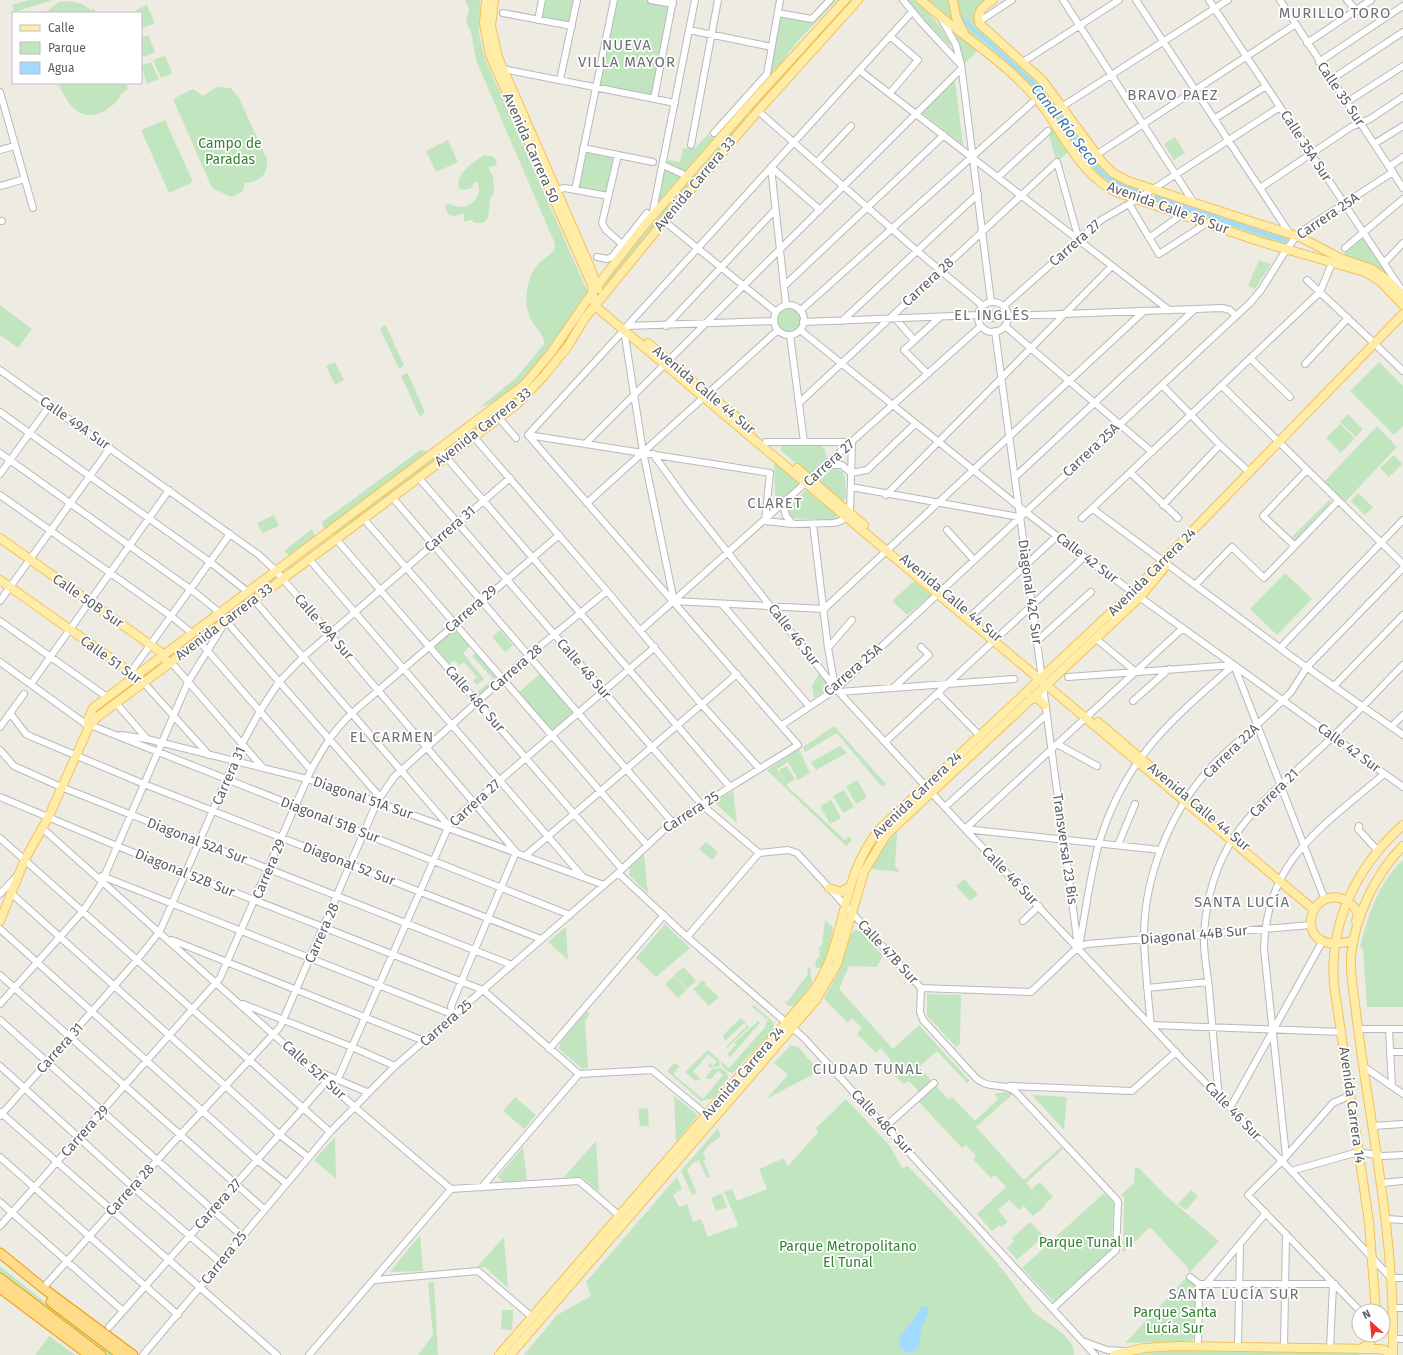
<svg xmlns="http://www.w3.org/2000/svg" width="1403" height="1355" font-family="'Fira Sans',sans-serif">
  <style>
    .green { fill: #c1e6bf }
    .water { fill: #a2dbff }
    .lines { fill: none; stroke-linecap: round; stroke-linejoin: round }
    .minor-casing { stroke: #b6b9bd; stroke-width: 8 }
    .major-casing { stroke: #f3c157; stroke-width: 10 }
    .highway-casing { stroke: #f19b00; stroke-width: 11 }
    .minor { stroke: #fff; stroke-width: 6 }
    .major { stroke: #ffeda7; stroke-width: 8 }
    .highway { stroke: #fedc8a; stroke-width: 9 }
    .labels { text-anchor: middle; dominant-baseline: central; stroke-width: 3.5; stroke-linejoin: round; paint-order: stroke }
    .street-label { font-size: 14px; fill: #5b5f64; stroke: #fff }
    .park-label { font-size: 14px; fill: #338333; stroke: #fff }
    .neighbourhood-label { font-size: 15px; letter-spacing: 1px; fill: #6c7176; stroke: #fff }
    .water-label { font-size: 15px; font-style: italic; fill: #3c76aa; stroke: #fff }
  </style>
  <rect width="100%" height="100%" fill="#eeebe3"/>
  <path class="green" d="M29,0H53L14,12L12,5Z
    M465,0H480L479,33L484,56L588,293L585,299L522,383L504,397L479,408L516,378L544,344C545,336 537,330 533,323C527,314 525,300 527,290C528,281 532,271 538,264C544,257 555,255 555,244L476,60L471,32L466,22L469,9Z
    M545,0H575L570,23L541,18Z
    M616,0H643L671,5L653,96L599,86Z
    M833,0H837L796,43L769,80L687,172L667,164L668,160L680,162L683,148L694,149L708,134L713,138L769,75L781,16L812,22Z
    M851,0H853L752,114L748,111Z
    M908,0H915C931,15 944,28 952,48L924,20Z
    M927,0H951L955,25Z
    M956,0H989L976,17L1035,77L1095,158L1146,189L1137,196L1101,182L1022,82L967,32L962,25Z
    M69,1L82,4L91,10L94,9L96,13H44L59,2Z
    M147,5L155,23L143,28L141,22V13H137L136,10Z
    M954,32L979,50L963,65L958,42Z
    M148,35L155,52L144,57L141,51V38Z
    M165,56L172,73L161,78L153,60Z
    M151,62L159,79L147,84L141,66Z
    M955,80L963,145L922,113Z
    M58,83H126L128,89C121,92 120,99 114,104C86,128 70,110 58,83Z
    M217,87L231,88L239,98L267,159C268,175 260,182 245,183L242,192L231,197L212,188L173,99L193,89L203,96Z
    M745,114L749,117L605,289L603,283L629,247Z
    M165,120L193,182L169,193L141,130Z
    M1054,128L1069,151L1057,162L1048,133Z
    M1175,137L1185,153L1174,160L1164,144Z
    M448,140L458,162L436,172L426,151Z
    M586,152L613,158L606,193L579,188Z
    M485,155L494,157L497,162L495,166L488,167L493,177L494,192L490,200L488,218L483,223H475L470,220L464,222V213L454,216L449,215L445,207L448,203C452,205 458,207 461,207C475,206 483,193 477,181L473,184L472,188L464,190L459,188C455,174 474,161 485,155Z
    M664,169L682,177L657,206Z
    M1158,193L1290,237L1284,246L1148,200Z
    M1364,237L1392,279L1341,256Z
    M1259,260L1271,264L1255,289L1248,286Z
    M587,304L590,306L563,349L521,398L448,452L446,448L521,391Z
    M0,305L32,329L18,348L0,335Z
    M777 320a12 12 0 1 1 24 0a12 12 0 1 1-24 0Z
    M986 316a7 7 0 1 1 14 0a7 7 0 1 1-14 0Z
    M384,325L386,326L404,365L399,369L380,329Z
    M335,362L344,380L335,385L326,366Z
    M1379,362L1403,386V426L1394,435L1350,391Z
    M406,373L408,374L425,412L421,416L419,415L401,376Z
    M1348,414L1363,429L1356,437L1340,422Z
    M1340,424L1355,438L1341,453L1326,438Z
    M1377,426L1397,447L1345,502L1324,482Z
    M784,445L821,446L825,449L827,459L810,474L781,451V447Z
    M420,450L427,451L429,454L325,532L322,522Z
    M1394,455L1402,464L1389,477L1380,468Z
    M435,456L438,459L337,536L333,533Z
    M774,462L801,484L782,500L778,499L775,495Z
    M833,468L842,471L845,477L846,498L844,500H841L818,481Z
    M806,490L836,514V518L834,520L791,518L788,512L789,508Z
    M1358,493L1373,507L1365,515L1351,501Z
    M1329,500L1331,502L1295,540L1292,537Z
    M274,515L279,526L262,533L257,523Z
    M312,529L316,539L292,557L284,551Z
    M1285,573L1312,599L1277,635L1250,609Z
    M274,576L277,580L170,659L168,655Z
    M914,581L931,595L907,615L892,601Z
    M454,628L470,646L463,653L484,679L477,685L473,681L477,677L464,662L459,666L454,660L450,664L433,646Z
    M500,630L513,645L505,652L492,637Z
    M476,652L498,678L477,696L475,694L493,679L472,656Z
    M540,674L573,713L552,731L519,692Z
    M819,674L830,688L814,698L812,686Z
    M834,726L886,784L882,787L837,733L805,752L803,747Z
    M840,746L847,753L816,770L811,762Z
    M799,749L810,773L798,780L788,762L777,769L784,781L779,770L787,766L795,779L786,785L845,840L849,836L852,840L846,846L767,770Z
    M857,780L867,797L856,804L846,786Z
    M844,790L854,807L843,813L833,796Z
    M733,791L737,823L714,802Z
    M831,800L841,818L830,824L820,806Z
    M897,831L895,866L900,872L870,869L880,852Z
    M706,842L718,852L712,860L699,849Z
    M644,854L648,894L629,875L630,867Z
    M1403,860V1007H1367L1363,948L1360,947C1368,916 1378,883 1403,860Z
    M964,879L978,894L970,901L956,886Z
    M825,920L833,927L828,956L822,968H817L815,966L816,960L820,956L819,948L822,945Z
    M665,924L690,948L656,977L636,958Z
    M566,927L568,960L548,942Z
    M855,930L860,931L883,956L877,967L849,966L839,989L893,1049L919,1025L970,1081L967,1083L937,1051L919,1067L931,1080L919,1092L909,1081L903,1084L885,1066L891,1060L881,1048L876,1053L857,1034L862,1028L852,1018L848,1023L824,999L839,971L851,935Z
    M807,966L810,968L812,983L795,1005L788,1006L785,1002L788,1001L808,974Z
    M684,967L696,981L687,989L674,975Z
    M674,976L687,990L678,998L665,984Z
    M703,980L706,984L705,985L719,997L709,1006L693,989Z
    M927,994L961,995L960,1044L956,1047L927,1016Z
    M754,1005L773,1022L775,1028L733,1073C726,1072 722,1068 721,1061L729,1068L766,1026L765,1024L768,1020L752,1007Z
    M587,1011L590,1014L585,1021L588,1068L583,1069L559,1049L560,1043Z
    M741,1018L749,1027L727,1048L726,1047L747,1026L744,1023L725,1041L723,1035Z
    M758,1021L760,1023L730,1057L727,1054L736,1045L734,1043Z
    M791,1045L798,1047L822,1074H814L766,1099L788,1075L774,1063Z
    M708,1050L719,1060L720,1066L710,1068L708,1066L710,1063L713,1066L717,1061L708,1054L693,1072L701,1079L696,1081L685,1072Z
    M674,1063L680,1066L673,1074L703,1099L723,1075L718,1071L711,1079L705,1078L712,1069L721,1068L727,1073L728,1078L714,1098L701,1101L667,1071Z
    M935,1085L949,1100L952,1097L975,1121L998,1099L994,1094L1006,1092L1013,1094L976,1127L1024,1180L1061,1147L1063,1149L1026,1183L1046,1205L1033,1216L1024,1206L1019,1210L1009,1200L998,1210L1008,1222L1001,1227L999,1225L992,1231L977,1214L1006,1187L995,1175L991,1178L973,1159L976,1156L966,1145L962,1148L918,1101Z
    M1032,1095L1067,1097L1064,1130Z
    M674,1096L698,1115L676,1142Z
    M515,1097L536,1115L524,1129L503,1111Z
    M846,1099L890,1146L902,1168L908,1166C937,1196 966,1226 993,1258C1007,1274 1018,1291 1030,1308C1043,1324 1074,1332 1074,1355H524L557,1315L591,1296L586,1282L677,1177L682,1189L673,1195L679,1207L687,1204L693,1222L701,1219L708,1237L733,1227L734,1229L738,1224L724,1192L732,1189L737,1201L767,1189L759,1169L784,1158L788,1166L818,1132L816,1128Z
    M648,1108L649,1126H640L638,1109Z
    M718,1128L721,1136L710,1144L703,1153L706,1159L703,1160L710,1177L707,1178L699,1160L693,1163L687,1170L697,1193L692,1195L681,1171Z
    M335,1137L336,1179L314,1160Z
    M596,1141L599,1192L583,1178L564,1177Z
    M523,1147L527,1180L503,1182L498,1177Z
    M1135,1168H1139L1166,1196L1219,1241L1189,1273L1188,1268L1150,1227L1123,1253L1124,1198L1121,1195L1134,1183Z
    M1040,1182L1053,1197L1045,1204L1032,1189Z
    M1191,1190L1198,1196L1186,1210L1178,1204Z
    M722,1193L727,1207L716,1211L711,1198Z
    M1104,1193L1114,1203L1111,1251L1054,1302L1022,1268Z
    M1030,1222L1044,1236L1017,1260L1007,1248L1014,1241L1012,1238Z
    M420,1235L423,1271L390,1272Z
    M504,1237L508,1288L485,1267H477Z
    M0,1266L47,1304L116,1355H108L0,1274Z
    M1186,1278L1196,1286L1194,1338L1191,1341L1125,1343Z
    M434,1282L438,1355H418L433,1335L428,1283Z
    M502,1310H513L512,1330L501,1329Z
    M49,1336L75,1355H35Z
    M1167,1351L1359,1353L1360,1355H1134Z"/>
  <path class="water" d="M959,13L1038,85L1102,171L1116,181L1142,191L1138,194C1121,187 1107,182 1094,168L1036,88L960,19Z
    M1157,195L1287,239L1285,243L1152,199Z
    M923,1306L928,1307L929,1311L922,1327L919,1347L912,1353L905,1352L899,1346L900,1337Z"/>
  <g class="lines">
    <g class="minor-casing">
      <path id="minor" d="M651,0L673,4
        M903,0L921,22L959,63
        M1063,0L1194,203
        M1136,0L1290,234
        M1209,0L1403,292
        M1280,0L1403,188
        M1347,0L1357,11
        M503,13L572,26
        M778,13L812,19L830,0
        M983,19L1012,0
        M538,20L542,0
        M942,20L956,45L961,64L991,302
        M689,30L772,47
        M1307,43L1371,0
        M1023,62L1119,0
        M1319,62L1403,6
        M503,69L675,103
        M859,70L1169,310
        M1332,79L1403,32
        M560,80L577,0
        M0,92L33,208
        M890,93L918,60L890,36
        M654,99L673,0
        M1347,102L1403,66
        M1063,106L1228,0
        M758,111L917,251L983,306
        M1214,119L1266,86
        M714,133L767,74L780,0
        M1374,144L1403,126
        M691,145L718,0
        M583,148L653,162
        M0,150L15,146
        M618,155L602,223L606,230L622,244
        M1096,155L1296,24
        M817,162L851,126
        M663,165L687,176
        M771,167L786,305
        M771,167L820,210
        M1389,167L1403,157
        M998,177L1048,131
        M0,186L25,179
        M1260,188L1351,127L1370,119L1403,97
        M556,190L565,188L608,196
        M575,190L614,0
        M1129,204L1159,254L1207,223
        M652,216L695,0
        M0,221H2
        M664,221L776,312
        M1149,238L1177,218
        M1345,248L1403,199
        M597,257L607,259L612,257L647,213
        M1384,263L1403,243
        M1307,280L1374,343
        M784,286L944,135
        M978 317a15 15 0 1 1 30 0a15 15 0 1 1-30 0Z
        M774 320a15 15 0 1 1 30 0a15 15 0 1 1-30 0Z
        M1004,306L1101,220L1141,197L1280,107
        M800,311L1032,103
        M1008,316L1222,308L1230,310L1236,316
        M895,318L914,340
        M842,321L978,194
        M803,322L978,315
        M627,326L912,12
        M627,326L774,321
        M666,326L775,210
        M1005,326L1152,452
        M624,330L643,452L674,601L824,609L1144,311
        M800,330L1018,506L1084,557L1403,787
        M995,331L1078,946
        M790,335L804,442
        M1378,347L1403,371
        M1251,359L1290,397
        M669,360L961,69
        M1305,364L1348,318
        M0,370L259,555L276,571L516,852L451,1006L452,1014
        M928,374L904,350L940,317
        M1162,385L1220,445L1249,472
        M1222,386L1403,564
        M799,403L1057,162L1079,240
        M0,412L210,562L248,592
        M499,418L516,438
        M528,435L770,473L765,521
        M528,435L624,330
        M473,436L607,591L702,705L760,769
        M766,442H852
        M585,444L665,364
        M440,450L730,787
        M0,453L197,594L220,613
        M653,454L687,501L836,689L965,829L1186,1063L1282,1161L1391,1278H1403
        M827,465H842L851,473
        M851,473L867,470L915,424
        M1131,473L1178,518
        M0,474L50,405
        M418,477L702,805L759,853
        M1015,477L1195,309
        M851,487L1019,517
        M0,495L171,616L193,634
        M886,495L1112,266
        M392,497L672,822
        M587,503L778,330
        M783,504L786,516L793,524
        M1163,505L1220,445
        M1093,509L1292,657L1403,735
        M363,518L647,845
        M1082,518L1320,292L1332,263
        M765,521L793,524L833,523C841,522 845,519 850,513L852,442
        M813,524L828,648L835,687
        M947,530L974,560
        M336,539L622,869
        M1295,546L1263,516L1307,470
        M309,559L582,876
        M1196,584L1232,547L1264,578L1338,501
        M254,600L448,825
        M0,601L110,448
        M722,604L809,706
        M968,619L1057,536
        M0,621L107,697
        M641,630L981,326
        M1095,638L1136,672
        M199,641L311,770
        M1036,642L1091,592
        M828,648L852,620
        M1280,648L1403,520
        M0,662L87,725
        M171,662L263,768
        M1234,665L1325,900
        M130,673L230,534
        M1068,677L1234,665
        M143,682L209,755
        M31,684L169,490
        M1334,686L1403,615
        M893,688L929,655L921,647
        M839,692L1014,679
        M938,693L979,735
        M1133,701L1169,669
        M116,703L147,739
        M10,713L26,734L32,737L144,784L541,939
        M90,725L570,915
        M782,725L836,689L1250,303L1261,290L1286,250L1299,233L1393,172
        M0,727L24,694
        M1391,727L1403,715
        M121,735L147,739L307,779L377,802L604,885
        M885,742L1084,557
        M1057,744L1097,766
        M0,750L14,766L61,787L512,965
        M0,797L117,846L483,990L579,1074L652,1070L709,1117
        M945,807L1046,715
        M1359,826L1358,829L1377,850
        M42,828L357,1109L451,1189L579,1181L620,1216
        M965,829L1183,628
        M965,829L1160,850
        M0,838L330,1132
        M1118,845L1135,804
        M759,853L788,850L797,853L921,988L920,1012L923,1020L975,1077C989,1091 1002,1081 1016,1092L1117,1200L1118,1203L1116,1250L1053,1308
        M525,856L737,674
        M618,873L687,937L803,1037L1095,1355
        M102,876L454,1015
        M11,893L280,1135L308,1157
        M0,894L16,877
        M1023,921L1039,906
        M0,929L257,1160L286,1183
        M687,937L759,853
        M172,940L424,1041
        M1080,941C1086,909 1090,876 1099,843C1125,758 1170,721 1234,665
        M0,975L264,1209
        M921,988L1031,992L1078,947L1087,944L1311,925
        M1147,988L1208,982
        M0,1004L83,911L101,884L188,682L226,621L380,797
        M243,1004L352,1047L395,1066
        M0,1020L242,1236
        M1358,1029H1403
        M1389,1030L1392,1086
        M1342,1032L1151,1025C1148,997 1145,968 1144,940C1143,878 1170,811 1212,766C1234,743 1261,723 1283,700L1291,692L1307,667L1403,568
        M549,1049L664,915
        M1391,1052H1403
        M0,1066L133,1187L220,1262
        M1363,1066L1403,1094
        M317,1071L367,1092
        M338,1079L450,823L655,647
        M1009,1086L1132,1091L1176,1052
        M1351,1095L1333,1103L1282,1161L1248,1195L1360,1311
        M1219,1096C1215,1060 1212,1024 1209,988C1207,970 1203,952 1204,934C1210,837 1260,805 1325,744C1352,719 1377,691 1403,665
        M1230,1108L1322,942
        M0,1112L277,1355
        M0,1116L137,960L160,931L242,744L260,711L279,682L303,657L510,478
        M1372,1126L1403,1124
        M885,1127L934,1083
        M1286,1156L1264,949C1266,859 1323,827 1384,774
        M0,1157L178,1315
        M1291,1171L1358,1152L1383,1156L1403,1155
        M1381,1183L1403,1181
        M482,1187L579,1074
        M0,1202L123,1311
        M1386,1219L1403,1220
        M0,1226L220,978L311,770C323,748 334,730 352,713L559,535
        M1190,1277L1199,1284H1335
        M375,1280L478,1271L532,1317
        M1206,1284L1266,1213
        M43,1288L169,1147L280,1027L377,802L394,777L528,656L607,591
        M1396,1308H1403
        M109,1327L327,1081
        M1394,1339H1403
        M1085,1342L1107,1350L1122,1351
        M1198,1346L1199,1284
        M1238,1347L1240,1245
        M1284,1348L1286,1234
        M1330,1348L1333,1285
        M143,1355L330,1132L395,1066L618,873L669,825L798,745L528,435
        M309,1355L451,1189"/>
    </g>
    <g class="major-casing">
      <path id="major" d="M486,0L484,23L490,55L591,283L595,306L1313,909
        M494,0L491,26L498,57L590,267L598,289
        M921,0C961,36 1011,64 1044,108C1065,137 1082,176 1116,192L1258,241L1365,272L1380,281L1403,305
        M953,0L956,17L964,33
        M993,0C984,5 975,13 980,24L1043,81L1102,162L1113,173L1128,181L1302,238L1340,258L1372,269L1386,279L1403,295
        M648,343L694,382
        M717,401L751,429
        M797,468L864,525
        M0,538L162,653L165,659
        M0,580L140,679
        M1031,698L1038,699L1045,705
        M1098,722L1171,784
        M88,729V719L93,708L524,385L550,354L597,286L643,227L744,111L845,0
        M829,888L841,892L850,886
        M0,921L25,859L48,818L88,729L96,718L499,418L517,404L544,376L568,346L585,318L664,221L758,111L858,0
        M1354,940C1293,960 1304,886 1343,899C1350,902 1355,906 1358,914L1356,921
        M1376,1311L1369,1222L1334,985C1329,922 1357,866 1403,825
        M1361,1349L1368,1344L1376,1335
        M499,1355L814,990C848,940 839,877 880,829L1133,592L1403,314
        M510,1355L816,1000L837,964L864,872L886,835L1140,597L1165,567
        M1114,1355L1144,1348L1177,1346L1379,1349L1385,1350L1390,1355
        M1393,1355C1395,1264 1380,1175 1366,1085C1362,1058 1358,1031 1355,1004C1353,988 1350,973 1351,956C1355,917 1375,874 1403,846"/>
    </g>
    <g class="highway-casing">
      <path id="highway" d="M0,1253L43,1288L133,1355
        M0,1278L101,1355
        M0,1288L89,1355
        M51,1302L121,1355"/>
    </g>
    <use href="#minor" class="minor"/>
    <use href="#major" class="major"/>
    <use href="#highway" class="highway"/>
  </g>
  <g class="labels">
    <g class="street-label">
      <text transform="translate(1341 94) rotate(56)">Calle 35 Sur</text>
      <text transform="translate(1306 146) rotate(57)">Calle 35A Sur</text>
      <text transform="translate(531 148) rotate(66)">Avenida Carrera 50</text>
      <text transform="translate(695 184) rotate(-50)">Avenida Carrera 33</text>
      <text transform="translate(1168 208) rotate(20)">Avenida Calle 36 Sur</text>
      <text transform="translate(1328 216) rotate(-34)">Carrera 25A</text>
      <text transform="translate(1075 243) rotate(-41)">Carrera 27</text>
      <text transform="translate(928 282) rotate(-43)">Carrera 28</text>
      <text transform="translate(704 390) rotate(40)">Avenida Calle 44 Sur</text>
      <text transform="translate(75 423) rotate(35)">Calle 49A Sur</text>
      <text transform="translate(483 427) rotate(-38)">Avenida Carrera 33</text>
      <text transform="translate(1091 450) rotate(-43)">Carrera 25A</text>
      <text transform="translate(829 463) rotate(-42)">Carrera 27</text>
      <text transform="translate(450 529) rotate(-41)">Carrera 31</text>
      <text transform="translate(1087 558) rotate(37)">Calle 42 Sur</text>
      <text transform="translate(1152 572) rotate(-45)">Avenida Carrera 24</text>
      <text transform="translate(1030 592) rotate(82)">Diagonal 42C Sur</text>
      <text transform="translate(951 598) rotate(40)">Avenida Calle 44 Sur</text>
      <text transform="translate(88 601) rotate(35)">Calle 50B Sur</text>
      <text transform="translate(471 609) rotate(-41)">Carrera 29</text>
      <text transform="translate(224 622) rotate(-37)">Avenida Carrera 33</text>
      <text transform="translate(324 627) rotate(49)">Calle 49A Sur</text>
      <text transform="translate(794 635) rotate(52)">Calle 46 Sur</text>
      <text transform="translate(111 660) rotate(36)">Calle 51 Sur</text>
      <text transform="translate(516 668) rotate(-41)">Carrera 28</text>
      <text transform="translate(584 669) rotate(49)">Calle 48 Sur</text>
      <text transform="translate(853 670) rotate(-41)">Carrera 25A</text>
      <text transform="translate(475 699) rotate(49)">Calle 48C Sur</text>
      <text transform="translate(1349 748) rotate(36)">Calle 42 Sur</text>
      <text transform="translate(1231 751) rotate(-44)">Carrera 22A</text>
      <text transform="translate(229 776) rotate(-66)">Carrera 31</text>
      <text transform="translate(1274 793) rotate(-45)">Carrera 21</text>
      <text transform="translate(917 795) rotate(-44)">Avenida Carrera 24</text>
      <text transform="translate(363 798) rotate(19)">Diagonal 51A Sur</text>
      <text transform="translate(475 803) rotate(-42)">Carrera 27</text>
      <text transform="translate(1199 807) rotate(40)">Avenida Calle 44 Sur</text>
      <text transform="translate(691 812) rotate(-33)">Carrera 25</text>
      <text transform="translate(330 820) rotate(21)">Diagonal 51B Sur</text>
      <text transform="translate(197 841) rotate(21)">Diagonal 52A Sur</text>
      <text transform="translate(1065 849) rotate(82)">Transversal 23 Bis</text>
      <text transform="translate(349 864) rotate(21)">Diagonal 52 Sur</text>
      <text transform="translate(269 869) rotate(-67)">Carrera 29</text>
      <text transform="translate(185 873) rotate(22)">Diagonal 52B Sur</text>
      <text transform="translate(1010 876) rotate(46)">Calle 46 Sur</text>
      <text transform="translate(322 933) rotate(-66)">Carrera 28</text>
      <text transform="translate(1194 935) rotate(-5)">Diagonal 44B Sur</text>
      <text transform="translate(888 952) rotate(47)">Calle 47B Sur</text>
      <text transform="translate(446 1023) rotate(-41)">Carrera 25</text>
      <text transform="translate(60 1048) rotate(-48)">Carrera 31</text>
      <text transform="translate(314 1070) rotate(42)">Calle 52F Sur</text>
      <text transform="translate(743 1073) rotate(-49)">Avenida Carrera 24</text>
      <text transform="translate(1352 1105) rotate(82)">Avenida Carrera 14</text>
      <text transform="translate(1233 1111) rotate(46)">Calle 46 Sur</text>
      <text transform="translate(882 1122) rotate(47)">Calle 48C Sur</text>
      <text transform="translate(85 1131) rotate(-48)">Carrera 29</text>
      <text transform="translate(130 1190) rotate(-48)">Carrera 28</text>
      <text transform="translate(218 1204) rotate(-48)">Carrera 27</text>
      <text transform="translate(224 1258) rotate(-51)">Carrera 25</text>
    </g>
    <g class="park-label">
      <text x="230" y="143">Campo de<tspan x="230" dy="16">Paradas</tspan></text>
      <text x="1086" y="1242">Parque Tunal II</text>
      <text x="848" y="1246">Parque Metropolitano<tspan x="848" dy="16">El Tunal</tspan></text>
      <text x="1175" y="1312">Parque Santa<tspan x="1175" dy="16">Lucía Sur</tspan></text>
    </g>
    <g class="neighbourhood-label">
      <text x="1335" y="13">MURILLO TORO</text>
      <text x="627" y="45">NUEVA<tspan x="627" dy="17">VILLA MAYOR</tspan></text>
      <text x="1173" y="95">BRAVO PAEZ</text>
      <text x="992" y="315">EL INGLÉS</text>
      <text x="775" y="503">CLARET</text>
      <text x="392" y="737">EL CARMEN</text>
      <text x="1242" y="902">SANTA LUCÍA</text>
      <text x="868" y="1069">CIUDAD TUNAL</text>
      <text x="1234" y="1294">SANTA LUCÍA SUR</text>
    </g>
    <g class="water-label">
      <text transform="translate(1065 125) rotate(52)">Canal Río Seco</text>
    </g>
  </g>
  <rect x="12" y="12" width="130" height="72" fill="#ffffff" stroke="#bdbfc1"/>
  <rect x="20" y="25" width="20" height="6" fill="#ffeda7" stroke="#bdbfc1"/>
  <text x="48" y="32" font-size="12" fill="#5b5f64">Calle</text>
  <rect x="20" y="42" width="20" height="12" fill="#c1e6bf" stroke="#bdbfc1"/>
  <text x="48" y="52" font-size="12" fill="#5b5f64">Parque</text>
  <rect x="20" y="62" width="20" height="12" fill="#a2dbff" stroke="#bdbfc1"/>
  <text x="48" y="72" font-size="12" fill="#5b5f64">Agua</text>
  <g transform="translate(1371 1323) rotate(333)"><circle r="19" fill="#ffffff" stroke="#bdbfc1"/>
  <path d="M0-3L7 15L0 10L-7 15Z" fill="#eb322c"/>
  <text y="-6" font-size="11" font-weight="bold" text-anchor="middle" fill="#5b5f64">N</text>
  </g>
</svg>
